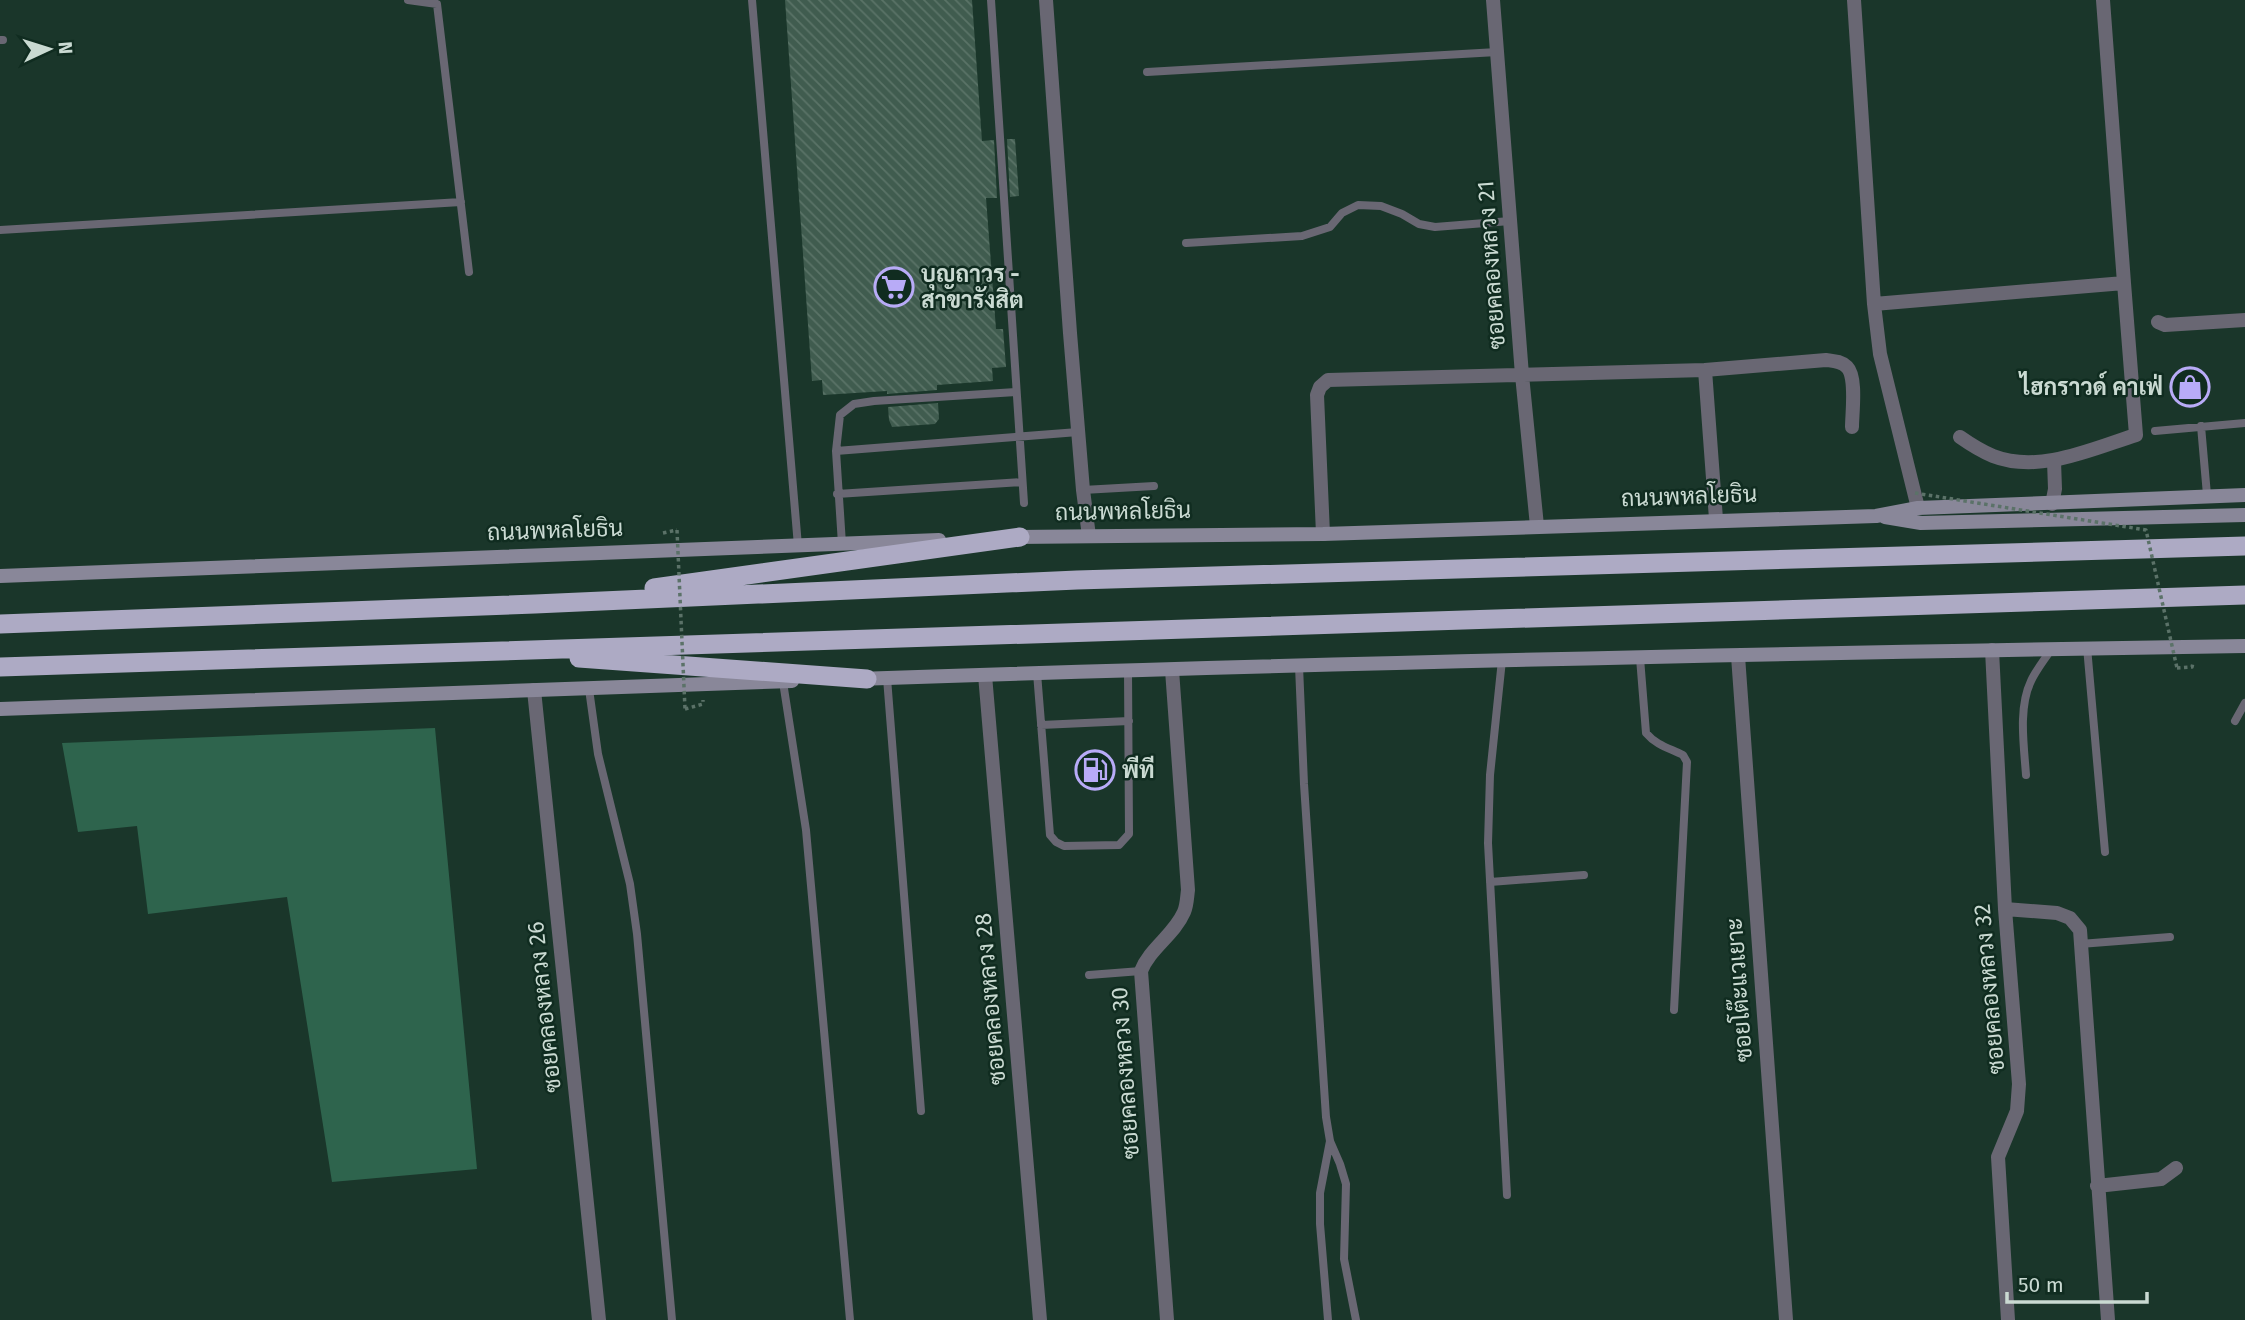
<svg xmlns="http://www.w3.org/2000/svg" width="2245" height="1320" font-family="'Fira Sans',Sarabun,sans-serif">
  <style>
    .grass { fill: #2e644d }
    .building { fill: url(#building-back-hatch) }
    .lines { fill: none; stroke-linecap: round; stroke-linejoin: round }
    .path { stroke: #5b7268; stroke-width: 3.5; stroke-dasharray: 3.5 3.5; stroke-linecap: butt }
    .service { stroke: #696773; stroke-width: 8 }
    .minor { stroke: #696773; stroke-width: 14 }
    .secondary { stroke: #898799; stroke-width: 14 }
    .trunk { stroke: #adaac4; stroke-width: 19 }
    .path-bridge { stroke: #5b7268; stroke-width: 3.5; stroke-dasharray: 3.5 3.5; stroke-linecap: butt }
    .labels { text-anchor: middle; dominant-baseline: central; stroke-width: 5; stroke-linejoin: round; paint-order: stroke }
    .street-label { font-size: 23px; fill: #cadad2; stroke: #102c20 }
    .poi-label { font-size: 23px; font-weight: bold; fill: #cadad2; stroke: #102c20; text-anchor: start }
  </style>
  <defs>
    <pattern id="building-back-hatch" width="6" height="6" patternUnits="userSpaceOnUse" patternTransform="scale(1.75)"><rect width="6" height="6" fill="#405c4f"/><path d="M-1 5l2 2M0 0l6 6M5-1l2 2" fill="none" stroke="#5a7367"/></pattern>
  </defs>
  <rect width="100%" height="100%" fill="#1a362a"/>
  <path class="grass" d="M435,728L477,1169L332,1182L287,897L148,914L137,826L78,832L62,743Z"/>
  <path class="building" d="M785,0H972L982,141L994,140L997,198H986L996,329H1003L1006,367L992,368L993,381L937,385V390L887,394V391L823,395L822,380L812,381Z
    M1007,139H1015L1019,196L1010,197Z
    M938,403L939,419L935,424L892,427L889,420L888,407Z"/>
  <g class="lines">
    <path class="path" d="M663,533L677,530
      M2177,668L2192,667L2193,663
      M685,709L703,704V700"/>
    <path class="service" d="M408,0L437,4L469,272
      M752,0L798,546
      M991,0L1024,503
      M0,40H3
      M1147,72L1497,52
      M0,230L461,202
      M1186,243L1302,236L1330,227L1342,213L1358,205L1381,206L1402,214L1419,224L1435,227L1510,221
      M2201,426L2207,495
      M2155,431L2245,423
      M836,451L1078,432
      M1083,490L1154,486
      M837,494L1022,482
      M842,544L836,451L840,415L854,404L874,401L1016,392
      M2087,647L2105,852
      M1640,658L1646,733C1656,745 1669,748 1683,755L1687,762L1674,1010
      M1502,660L1490,775L1488,843L1507,1195
      M1299,666L1304,784L1326,1117L1330,1141L1340,1164L1346,1184L1344,1259L1356,1320
      M1037,673L1050,835L1056,842L1064,846L1119,845L1129,834L1128,670
      M887,678L921,1111
      M783,682L806,830L850,1320
      M589,689L598,754L630,884L637,934L672,1320
      M2235,721L2245,703
      M1041,725L1129,721
      M2026,775C2024,746 2018,708 2031,681C2036,670 2045,659 2052,648
      M1490,882L1584,875
      M2080,944L2170,937
      M1089,975L1141,971
      M1328,1320L1320,1224V1193L1330,1141"/>
    <path class="minor" d="M1046,0L1070,333L1083,490L1089,536
      M1493,0L1522,375L1537,526
      M1854,0L1874,304L1880,354L1918,508
      M1874,304L2124,283L2103,0
      M2158,322L2165,325L2245,320
      M1705,370L1826,360C1833,361 1841,361 1847,367C1857,377 1852,413 1852,427
      M1960,437C1970,444 1981,451 1993,456C2039,474 2092,449 2136,435L2124,283
      M2052,504L2055,489L2054,461
      M1323,534L1317,395L1320,387L1328,380L1705,370L1716,519
      M1992,650L2005,909L2019,1084L2017,1111L1998,1157L2008,1320
      M1738,656L1786,1320
      M985,675L1040,1320
      M534,690L599,1320
      M2005,909L2057,913L2070,918L2080,930L2108,1320
      M2097,1186L2161,1179L2176,1168
      M1167,1320L1141,971C1150,948 1174,935 1184,912C1187,905 1187,897 1188,890L1172,670"/>
    <path class="secondary" d="M1885,517L1921,523L2245,515
      M1012,537L1323,534L1876,516L1918,508L2245,495
      M0,576L939,540
      M857,679C1320,663 1782,653 2245,646
      M0,709L792,681"/>
    <path class="trunk" d="M654,588L1020,537
      M0,624L535,604L1077,580L2245,546
      M579,658L867,679
      M0,667L2245,595"/>
    <path class="path-bridge" d="M1915,493L2146,530L2177,668
      M677,530L685,709"/>
  </g>
  <defs>
    <g id="supermarket-ring" transform="scale(2.0125)"><circle r="9.5" fill="#102c20" stroke="#b8abf7" stroke-width="1.5"/><path d="M-6-5.5h2.5l.6 2H6L4.5 2H-2.5L-4.4-4H-6ZM-1.5 3.2a1.3 1.3 0 1 0 .1 0ZM3 3.2a1.3 1.3 0 1 0 .1 0Z" fill="#b8abf7"/></g>
    <g id="shop-ring" transform="scale(2.0125)"><circle r="9.5" fill="#102c20" stroke="#b8abf7" stroke-width="1.5"/><path d="M-5-2.5h2.3a2.7 3.5 0 0 1 5.4 0H5L5.5 6h-11ZM-1.5-2.5h3a1.5 2.3 0 0 0-3 0Z" fill="#b8abf7"/></g>
    <g id="fuel-ring" transform="scale(2.0125)"><circle r="9.5" fill="#102c20" stroke="#b8abf7" stroke-width="1.5"/><path d="M-5.5-6h7V0h2V4h1.3V-2.5L3-4.5l.8-.8L6-3V5H2.5V1h-1V6h-7ZM-4.2-4.7v3.2H.2V-4.7Z" fill="#b8abf7"/></g>
  </defs>
  <g fill-rule="evenodd">
    <use href="#supermarket-ring" x="894" y="287"/>
    <use href="#shop-ring" x="2190" y="387"/>
    <use href="#fuel-ring" x="1095" y="770"/>
  </g>
  <g class="labels">
    <g class="street-label">
      <text transform="translate(1491 265) rotate(-94)">ซอยคลองหลวง 21</text>
      <text transform="translate(1689 496) rotate(-2)">ถนนพหลโยธิน</text>
      <text transform="translate(1123 511) rotate(-1)">ถนนพหลโยธิน</text>
      <text transform="translate(555 530) rotate(-2)">ถนนพหลโยธิน</text>
      <text transform="translate(1989 989) rotate(-95)">ซอยคลองหลวง 32</text>
      <text transform="translate(1739 990) rotate(-94)">ซอยโต๊ะแวเยาะ</text>
      <text transform="translate(990 999) rotate(-95)">ซอยคลองหลวง 28</text>
      <text transform="translate(544 1007) rotate(-96)">ซอยคลองหลวง 26</text>
      <text transform="translate(1125 1073) rotate(-94)">ซอยคลองหลวง 30</text>
    </g>
    <g class="poi-label">
      <text x="921" y="274">บุญถาวร -<tspan x="921" dy="26">สาขารังสิต</tspan></text>
      <text x="2163" y="387" text-anchor="end">ไฮกราวด์ คาเฟ่</text>
      <text x="1122" y="770">พีที</text>
    </g>
  </g>
  <g transform="translate(49 49) rotate(86)" stroke="#102c20" stroke-width="5" paint-order="stroke">
  <path d="M0-5L12 26L0 18L-12 26Z" fill="#cadad2"/>
  <text y="-10" font-size="19" font-weight="bold" text-anchor="middle" fill="#cadad2">N</text>
  </g>
  <path d="M2007 1292v10h140v-10" fill="none" stroke="#cadad2" stroke-width="3.5"/>
  <text x="2018" y="1292" font-size="21" fill="#cadad2" stroke="#102c20" stroke-width="5" paint-order="stroke">50 m</text>
</svg>
